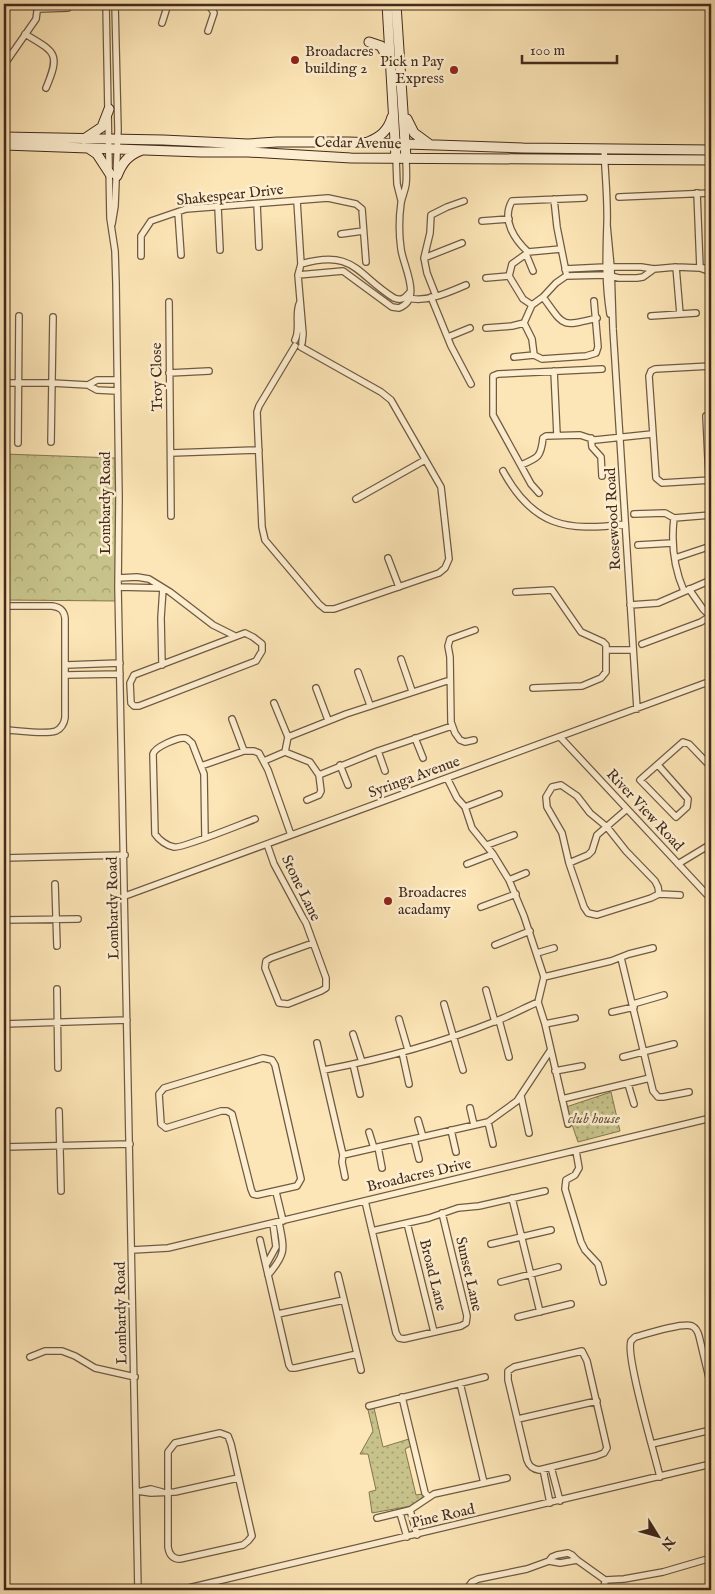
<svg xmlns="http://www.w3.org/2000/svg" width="715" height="1594" font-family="'IM FELL English',serif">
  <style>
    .green { fill: url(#green-dots); stroke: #847652 }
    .forest { fill: url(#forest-crowns); stroke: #847652 }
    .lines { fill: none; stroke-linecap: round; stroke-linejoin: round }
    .street-casing { stroke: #705a42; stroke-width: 8 }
    .secondary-casing { stroke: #422b1c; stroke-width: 11 }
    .street { stroke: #fdeed0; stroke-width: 5.5 }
    .secondary { stroke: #fdeed0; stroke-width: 9 }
    .poi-dot { fill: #8f2418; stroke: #fdeed0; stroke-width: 2 }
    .labels { text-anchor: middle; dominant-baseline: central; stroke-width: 5; stroke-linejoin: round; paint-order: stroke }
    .poi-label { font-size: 15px; fill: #422b1c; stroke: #fdeed0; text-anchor: start }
    .street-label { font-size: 15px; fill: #422b1c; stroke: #fdeed0 }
    .park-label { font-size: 15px; font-style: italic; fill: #635137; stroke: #fdeed0 }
  </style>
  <defs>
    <pattern id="green-dots" width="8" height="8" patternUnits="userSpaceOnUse" patternTransform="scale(1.25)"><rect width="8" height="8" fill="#c6c289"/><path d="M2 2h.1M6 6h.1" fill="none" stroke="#a29e6f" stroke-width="1.8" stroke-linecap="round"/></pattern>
    <pattern id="forest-crowns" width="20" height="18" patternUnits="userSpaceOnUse" patternTransform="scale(1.25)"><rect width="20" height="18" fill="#c6c289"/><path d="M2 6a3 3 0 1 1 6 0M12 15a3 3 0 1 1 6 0" fill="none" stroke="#a29e6f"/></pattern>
  </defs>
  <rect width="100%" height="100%" fill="#fce5b6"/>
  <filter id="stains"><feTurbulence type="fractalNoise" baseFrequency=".004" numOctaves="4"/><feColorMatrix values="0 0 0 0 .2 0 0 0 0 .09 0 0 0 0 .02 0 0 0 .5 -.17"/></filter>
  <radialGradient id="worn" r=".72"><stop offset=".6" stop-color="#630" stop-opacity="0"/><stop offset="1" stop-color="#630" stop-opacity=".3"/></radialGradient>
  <path class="green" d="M611,1092L620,1131L578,1142L566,1107Z
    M374,1408L383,1447L409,1439L411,1446L405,1449L416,1495L423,1494V1497L411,1506L372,1513L369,1492L376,1490L368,1454H360L373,1431L368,1410Z"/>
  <path class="forest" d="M4,454L115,458L117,601L4,600Z"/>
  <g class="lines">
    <g class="street-casing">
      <path id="street" d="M106,4L110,218L115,251L116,283L119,498L118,587L138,1590
        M205,4L211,8L214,13L208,31
        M38,9L68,8
        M162,23L168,4
        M25,34C55,52 61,53 46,88
        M4,65L36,19L38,4
        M604,148C605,173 608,200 607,225C606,257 605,283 610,314
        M396,158L397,184L401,200
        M697,193L700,268H704
        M619,197L711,193
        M554,199L557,227L566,272
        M297,201L301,264L298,275L303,334L302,343
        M257,204L259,247
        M218,207L220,250
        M178,212L181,255
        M482,221L509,219
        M112,224L115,206L118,130L115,4
        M607,225L611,267L613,329L637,709
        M341,234L363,231
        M528,252C515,240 501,220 512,201L584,198
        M528,252L561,249
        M528,252L526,254L533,271
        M526,254L512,264L509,276L523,299L532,305
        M141,256V236L151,221L186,209L328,198L356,204L362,209L366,262
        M424,258L430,233L431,215L447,207L464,201
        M301,264C354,249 356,274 394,298C402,301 405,298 410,292
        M676,267L680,314
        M565,269L605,267H641L654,269L676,267L700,268L711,272
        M298,275L343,271L392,307L399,308C423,299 403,266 401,249C399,235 399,218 401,203C402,197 405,191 406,184C407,176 406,166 406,158
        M486,278L509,276
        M436,296L427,273L424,258L462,243
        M431,297L451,346L471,384
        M543,297C565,327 560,327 597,318
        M408,298C427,303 449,292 466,285
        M169,302L171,516
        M651,316L696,313
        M524,323L532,339L534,355
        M486,328L512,326L524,323L532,305L543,297L556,283L566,276L606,275L619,278H637L643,277L654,269
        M448,337L470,328
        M295,340C301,328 294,314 300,302
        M295,346L259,406L257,412L262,527L265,540L319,604L325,609H334L439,573L445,568L449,559L441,487L391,400L381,392L301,347
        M514,357L534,355L542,359L586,356L596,353L598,347L594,301
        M711,366L655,369L651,371L649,376L656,478L662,483L711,480
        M554,371L557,435
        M169,373L209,371
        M4,383H52L88,385L97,390L117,391
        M88,385L97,380H117
        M706,416L709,480
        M591,438L592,447L601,457L602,476
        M51,442L53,317
        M18,443L19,316
        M171,453L259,450
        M521,465C538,458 541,457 543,438L546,436L580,435L595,440L652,434
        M503,471C533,526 566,532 625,524
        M539,493L531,484L493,415V376L498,374L602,369
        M356,499L425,460
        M634,514L665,513L674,518L711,515
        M674,518C671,543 674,568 684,591
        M638,545L672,543
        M388,558L399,587
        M675,558L711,546
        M118,578L137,577L149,579L170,592L213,625L235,636
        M118,587L161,588
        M689,589L703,609L711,617
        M516,592L552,590L581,632L603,642L606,645V672L601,678L582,686L533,688
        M630,605L658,603L711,580
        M4,606H52C60,607 64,610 65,618V718C64,724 62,728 56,731C44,735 17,730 4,730
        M245,633L253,637L262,644V651L256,661L139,706H134L131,703L130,683L134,675Z
        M642,644L701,622L710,616
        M607,650H633
        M401,659L412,691
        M66,665L120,663
        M162,665L161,618L163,588
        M358,672L370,705
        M66,675L120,674
        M316,688L328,720
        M274,703L288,737
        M232,719L244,751
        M560,737L711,899
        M415,738L423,758
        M474,740L465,742L460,740L455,733L451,722L450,657L448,646L450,639L475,630
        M378,751L385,771
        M285,752L288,737L346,714L450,680
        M264,761L285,752L310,762L319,775L321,791L319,795L307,800
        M340,765L348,785
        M658,765L688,799L687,807L676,817L640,780L683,742L689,744L711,767
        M201,766L244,751H254L259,753L268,770L291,835
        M319,775L378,751L452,726
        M447,778L457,798L465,807L472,828L493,854L509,880L524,916L544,977L538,1002L545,1024L568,1124
        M465,807L499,794
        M205,837L204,774L192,743C189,741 189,739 185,738C178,737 155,747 153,754L155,834C159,840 167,846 174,847C181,849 244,823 255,819
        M267,844L274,864L303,918L306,923L326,978V988L321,991L288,1004L279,1003L265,968L266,961L271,958L313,943
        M487,845L514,835
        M4,858L125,855
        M569,863L588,855L592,851L597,835L627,809
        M467,864L493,854
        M678,864L711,844
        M509,880L526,873
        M55,884L57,946
        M659,894L658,887L655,881L626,851L607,827L590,813L577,796L561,785L552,787L546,797L547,807L562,833L569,863L584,907L588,913L597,915L651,898L659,894L680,895
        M125,896L711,681
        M481,907L516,894
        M4,920L78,919
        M495,945L530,931
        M537,953L554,948
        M621,958L653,1091L658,1097H663L689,1092
        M544,977L611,961L629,954L653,948
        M57,989L58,1068
        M486,990L495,1022
        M444,1004L463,1070
        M633,1004L664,995
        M612,1012L634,1007
        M399,1019L408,1050
        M499,1020L509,1057
        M4,1024L127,1020
        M545,1024L575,1018
        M353,1034L362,1062
        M317,1043L343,1155L342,1162L345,1177
        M402,1052L409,1084
        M623,1057L674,1044
        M263,1058L272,1060L275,1065L301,1179L297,1186L257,1195L253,1194L251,1189L232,1114L227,1111H221L166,1128L161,1124L159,1094L164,1088Z
        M353,1064L360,1094
        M324,1070C382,1059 441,1043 496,1021C510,1016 524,1008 538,1002
        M555,1071L582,1066
        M628,1084L634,1104
        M521,1096L529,1133
        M562,1099L650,1078
        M470,1108L474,1125
        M59,1111L61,1191
        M418,1120L423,1137
        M488,1122L493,1144
        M451,1130L456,1152
        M369,1132L374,1148
        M414,1139L419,1159
        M4,1147L130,1144
        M378,1147L382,1168
        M576,1151L579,1168L575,1175L566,1180L565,1189L581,1242L585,1250L598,1264L603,1282
        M343,1155L488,1122L517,1101L550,1051
        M276,1192L283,1221
        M512,1198L540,1312
        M365,1201L396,1333L399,1338L404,1339L461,1326L466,1323L467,1316L442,1213
        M407,1223L434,1332
        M372,1231L429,1218L458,1208L479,1206L545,1191
        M260,1240L289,1365L291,1368H295L357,1354
        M491,1244L551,1230
        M132,1250L168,1248L711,1118
        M266,1265L276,1247L273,1224
        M268,1275C287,1253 284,1249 279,1222
        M338,1275L361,1370
        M501,1282L558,1267
        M278,1314L344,1300
        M518,1317L571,1304
        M582,1351L587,1361L607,1448L604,1453L596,1456L539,1470C532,1469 529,1466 527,1460L508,1380V1371L514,1367Z
        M30,1357L45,1351H62L75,1356L95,1368L135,1377
        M460,1383L484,1483
        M402,1397L425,1493L429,1497
        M369,1406L485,1377
        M518,1419L597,1401
        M220,1433L228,1436L231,1444L252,1536L248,1541L243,1545L180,1559C172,1559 169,1554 168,1547V1452L175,1443Z
        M652,1444L711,1430
        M551,1467L560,1501
        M543,1469L550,1503
        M660,1477C655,1455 625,1355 631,1341L635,1337C646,1334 683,1322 692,1326C696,1328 698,1332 699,1336L711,1386
        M137,1491L151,1493L175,1492L238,1478
        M142,1491L151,1489L162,1492
        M410,1510L417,1535
        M400,1513L407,1537
        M377,1518L410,1510L434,1494L507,1478
        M549,1561L560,1563L577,1560
        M180,1590L711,1464
        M466,1590L472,1582L478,1579L527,1569L549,1561L552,1557L557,1555L568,1553L572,1555L577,1560L605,1580L624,1579L663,1572L711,1558
        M604,1590L605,1580"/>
    </g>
    <g class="secondary-casing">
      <path id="secondary" d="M387,4L396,158
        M396,4L406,158
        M369,42L381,46L388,60
        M407,119L414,133L429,144
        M4,137L163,140L248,144L277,142H348L523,148L711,150
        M84,139L102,127L109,109
        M368,142C380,137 388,131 392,117
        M4,145L201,152H248L351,158L711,160
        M88,148L97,154L110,174
        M117,176C122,163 128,155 142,150"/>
    </g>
    <use href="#street" class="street"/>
    <use href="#secondary" class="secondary"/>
  </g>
  <g class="poi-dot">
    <circle cx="295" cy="60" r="5"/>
    <circle cx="454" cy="70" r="5"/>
    <circle cx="388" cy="901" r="5"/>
  </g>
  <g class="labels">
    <g class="poi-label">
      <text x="305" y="51">Broadacres<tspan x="305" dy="17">building 2</tspan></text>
      <text x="444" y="61" text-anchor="end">Pick n Pay<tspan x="444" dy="17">Express</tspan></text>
      <text x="398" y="892">Broadacres<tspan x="398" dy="17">acadamy</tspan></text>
    </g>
    <g class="street-label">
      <text transform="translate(358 143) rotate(1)">Cedar Avenue</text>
      <text transform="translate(230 195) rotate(-6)">Shakespear Drive</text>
      <text transform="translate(157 377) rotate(-91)">Troy Close</text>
      <text transform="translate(105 503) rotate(-90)">Lombardy Road</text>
      <text transform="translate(613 519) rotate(-93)">Rosewood Road</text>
      <text transform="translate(414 777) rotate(-20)">Syringa Avenue</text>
      <text transform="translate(645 810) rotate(47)">River View Road</text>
      <text transform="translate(301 888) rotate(64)">Stone Lane</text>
      <text transform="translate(113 908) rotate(-91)">Lombardy Road</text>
      <text transform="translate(419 1175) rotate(-13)">Broadacres Drive</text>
      <text transform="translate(469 1274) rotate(77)">Sunset Lane</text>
      <text transform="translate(433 1275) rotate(76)">Broad Lane</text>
      <text transform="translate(121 1313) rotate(-91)">Lombardy Road</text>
      <text transform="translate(443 1516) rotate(-13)">Pine Road</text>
    </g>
    <g class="park-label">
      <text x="594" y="1118">club house</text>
    </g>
  </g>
  <rect width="715" height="1594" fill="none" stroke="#fce5b6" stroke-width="20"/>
  <rect x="5" y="5" width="705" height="1584" fill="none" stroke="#422b1c" stroke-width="2.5"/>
  <rect x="10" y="10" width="695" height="1574" fill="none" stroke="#422b1c"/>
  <g transform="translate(658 1536) rotate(127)" stroke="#fdeed0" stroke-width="4" paint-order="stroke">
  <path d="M0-4L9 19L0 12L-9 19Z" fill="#422b1c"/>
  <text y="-8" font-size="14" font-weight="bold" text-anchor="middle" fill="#422b1c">N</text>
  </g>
  <path d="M522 55v8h95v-8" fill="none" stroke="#422b1c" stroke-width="2.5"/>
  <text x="530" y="55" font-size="15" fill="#422b1c" stroke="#fdeed0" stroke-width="4" paint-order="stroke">100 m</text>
  <rect width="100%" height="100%" filter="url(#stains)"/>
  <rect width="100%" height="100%" fill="url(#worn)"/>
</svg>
